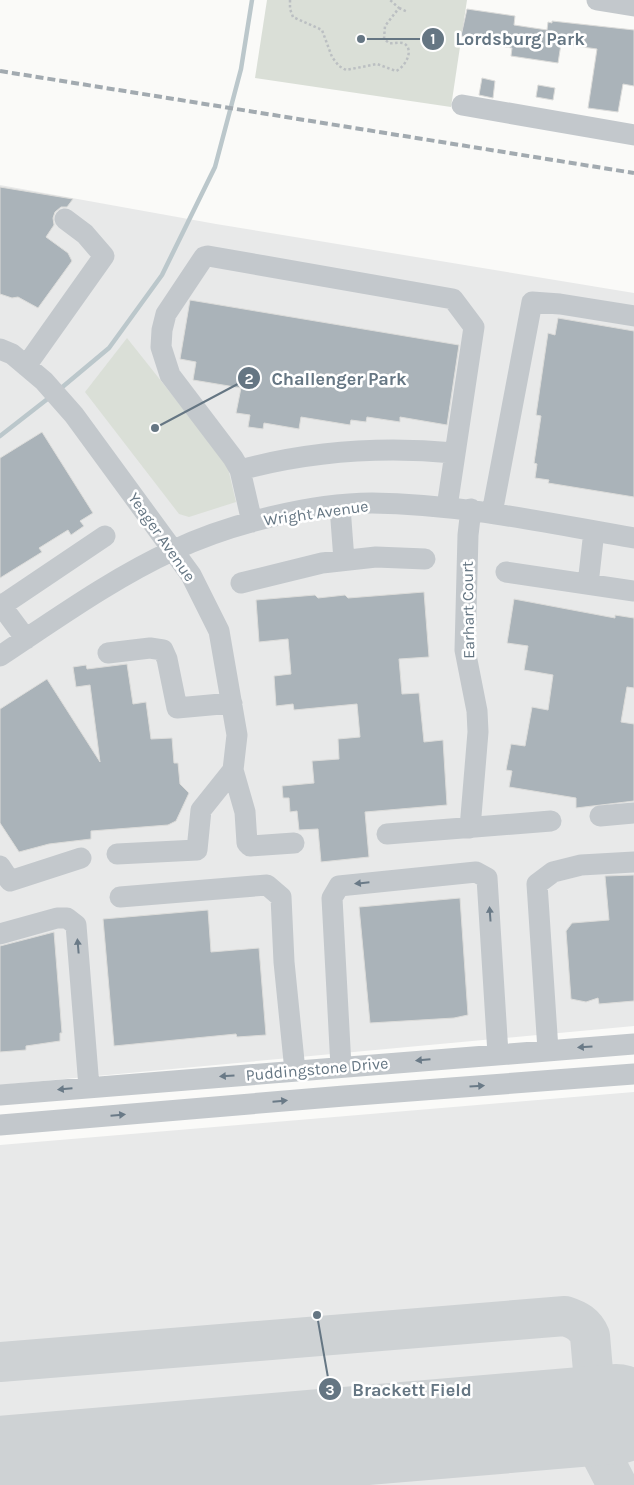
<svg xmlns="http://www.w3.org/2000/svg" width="634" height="1485" font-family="Karla,sans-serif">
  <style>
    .built { fill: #e8e9e9 }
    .green { fill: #dadfd7 }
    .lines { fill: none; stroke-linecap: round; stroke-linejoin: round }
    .stream { stroke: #bbc7cb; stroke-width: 4.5 }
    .taxiway { stroke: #ced2d4; stroke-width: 40 }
    .runway { stroke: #ced2d4; stroke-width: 100 }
    .building { fill: #aab3b9; stroke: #dcdcda }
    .path { stroke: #bbbfc2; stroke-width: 2.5; stroke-dasharray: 2.5 2.5; stroke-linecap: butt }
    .minor { stroke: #c3c8cc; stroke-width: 21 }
    .rail { stroke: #a2aab0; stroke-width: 4; stroke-dasharray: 8 4; stroke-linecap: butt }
    .oneway { fill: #6a7a87 }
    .labels { text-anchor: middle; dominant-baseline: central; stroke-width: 5; stroke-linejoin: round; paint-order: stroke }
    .street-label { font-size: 16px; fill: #657683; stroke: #fff }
    .leader { fill: none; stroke: #657683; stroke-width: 2 }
    .callout-dot { fill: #657683; stroke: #fff; stroke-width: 2 }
    .mark-label { font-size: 15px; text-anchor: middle; font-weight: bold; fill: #fff }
    .callout-label { font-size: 18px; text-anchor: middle; font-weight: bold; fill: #657683; stroke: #fff; stroke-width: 5; stroke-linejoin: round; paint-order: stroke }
  </style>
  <rect width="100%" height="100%" fill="#fafaf8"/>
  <path class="built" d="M0,185L216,224L634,293V1026L0,1085Z
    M634,1092V1485H0V1145Z"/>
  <path class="green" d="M267,0H467L451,107L255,78Z
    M127,338L227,464L236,502L189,517L179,514L85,392Z"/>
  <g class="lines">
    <path class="stream" d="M60,389L109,348L162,275L215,167L241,69L252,0
      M0,436L50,397"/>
    <path class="taxiway" d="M0,1362L565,1316C577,1320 585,1324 590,1336L600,1452L617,1485"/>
    <path class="runway" d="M0,1466L616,1414"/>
  </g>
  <path class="building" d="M467,9L515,16L514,25L547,30L548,22L552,23V21L634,30V86L623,84L618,112L588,108L597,49L561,44L558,63L511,56L512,48L479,43L480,39L461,36Z
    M482,78L495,81L493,98L479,95Z
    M538,85L555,88L553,100L536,97Z
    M0,187L73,199L67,207H61L55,212L53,218L54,225L46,237L68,253L72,261L38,308L18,297L12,298L0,294Z
    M190,300L459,345L447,425L400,417V422L367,417L366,422L351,420L350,425L301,417L299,429L264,423L263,429L248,427L250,415L236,413L241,388L193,380L196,362L180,359Z
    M558,318L634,331V497L548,483L549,480L535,478L537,464L534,463L541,416L536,415L544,360L548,333L555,335Z
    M42,432L93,513L80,521L84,526L71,535L68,530L39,548L42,552L0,578V458Z
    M424,592L429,657L399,659L402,694L419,693L424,742L443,740L447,805L365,812L369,857L321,862L318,829L299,830L297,811L290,812L289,798H283L282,786L314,783L312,761L339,759L338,739L360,737L357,704L294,710L293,704L276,706L274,676L291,674L288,639L259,642L256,600L315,595L318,598L345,595L348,598Z
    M514,599L615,618V615L634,618V688L627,687L621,722L634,724V801L576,808V798L509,787L512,771L506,770L511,744L525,746L532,707L548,710L553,675L524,670L528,646L507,643Z
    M127,664L133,704L146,702L151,739L172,738L174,763H178L180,784L189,793L176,821L168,825L91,831V839L49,844L19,852L0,823V709L47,679L100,762L90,685L76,687L73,667L86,665L87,669Z
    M634,875V1001L599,1004L598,998L586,1002L571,999L566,931L572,923L609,920L605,876Z
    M460,898L468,1015L454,1018L370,1023L359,907Z
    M208,910L211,952L259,948L266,1035L237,1037L236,1034L114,1046L103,919Z
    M54,932L62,1033H60V1041L26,1046V1050L0,1052V946Z"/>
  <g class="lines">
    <path class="path" d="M290,0V9L293,17L322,30L332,57L339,66L346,70L377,64L396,71C405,67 414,51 405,44C401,41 394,44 389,43L384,39L385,26L399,8L390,0
      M399,8L408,12"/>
    <path class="minor" d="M597,0L634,6
      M462,105L634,135
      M0,349L12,354L44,381L74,415L191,575L219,631L237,735L233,770L245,812L247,843L250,846L294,843
      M26,366L104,256L85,234L65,219
      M240,470C311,451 381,446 454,453
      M340,507L344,560
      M492,513L532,302L560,304L634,316
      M252,522L240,470L233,458L170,375L161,347L162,330L166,314L204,257L208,256L453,299L474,327L447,507
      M506,572L634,591
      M241,583L322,563L376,557L425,559
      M588,584L594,531
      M0,604L26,639
      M1,606L105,536
      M108,653L150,648L163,650L167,659L177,708L232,703
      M0,656C56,619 113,578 174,550C229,524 312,503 372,503C461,504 547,523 634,538
      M600,816L634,813
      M470,828L478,732L477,711L465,650L468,535L471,509
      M387,834L551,821
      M117,854L197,850L201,810L233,770
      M0,866L10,881L81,858
      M120,897L267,885L281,897L284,962L295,1071
      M0,934L57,918H67L76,925L89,1087
      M548,1050L537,884L553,872L581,865L634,862
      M341,1067L332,898L339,886L476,872L487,878L498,1054
      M0,1095L634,1044
      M0,1125L344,1096L634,1074"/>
    <path class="rail" d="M0,71L634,173"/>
  </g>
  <defs><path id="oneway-solid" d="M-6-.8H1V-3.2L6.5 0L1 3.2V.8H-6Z" transform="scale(1.25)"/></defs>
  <g class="oneway">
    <use href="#oneway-solid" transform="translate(362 883) rotate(174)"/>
    <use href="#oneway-solid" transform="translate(490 914) rotate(-94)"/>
    <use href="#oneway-solid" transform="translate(78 946) rotate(-95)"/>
    <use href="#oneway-solid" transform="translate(585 1047) rotate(176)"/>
    <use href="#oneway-solid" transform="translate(423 1060) rotate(175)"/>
    <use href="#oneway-solid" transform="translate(227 1076) rotate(176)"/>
    <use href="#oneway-solid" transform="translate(477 1086) rotate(-4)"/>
    <use href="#oneway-solid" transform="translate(65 1089) rotate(175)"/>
    <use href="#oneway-solid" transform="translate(280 1101) rotate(-5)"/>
    <use href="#oneway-solid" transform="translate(118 1115) rotate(-5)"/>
  </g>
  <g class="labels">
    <g class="street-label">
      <text transform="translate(316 513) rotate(-8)">Wright Avenue</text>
      <text transform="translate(162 537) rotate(55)">Yeager Avenue</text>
      <text transform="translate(468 610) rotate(-91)">Earhart Court</text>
      <text transform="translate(317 1069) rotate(-5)">Puddingstone Drive</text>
    </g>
  </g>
  <path class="leader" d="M361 39L433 39M155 428L249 378M317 1315L330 1389"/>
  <g class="callout-dot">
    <circle cx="361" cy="39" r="5"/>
    <circle cx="155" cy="428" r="5"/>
    <circle cx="317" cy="1315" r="5"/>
    <circle cx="433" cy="39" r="12"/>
    <circle cx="249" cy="378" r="12"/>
    <circle cx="330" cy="1389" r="12"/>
  </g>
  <g class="mark-label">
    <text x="433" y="44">1</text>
    <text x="249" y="384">2</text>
    <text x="330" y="1395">3</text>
  </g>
  <g class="callout-label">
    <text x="520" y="45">Lordsburg Park</text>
    <text x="339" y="385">Challenger Park</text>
    <text x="412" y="1396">Brackett Field</text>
  </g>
</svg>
